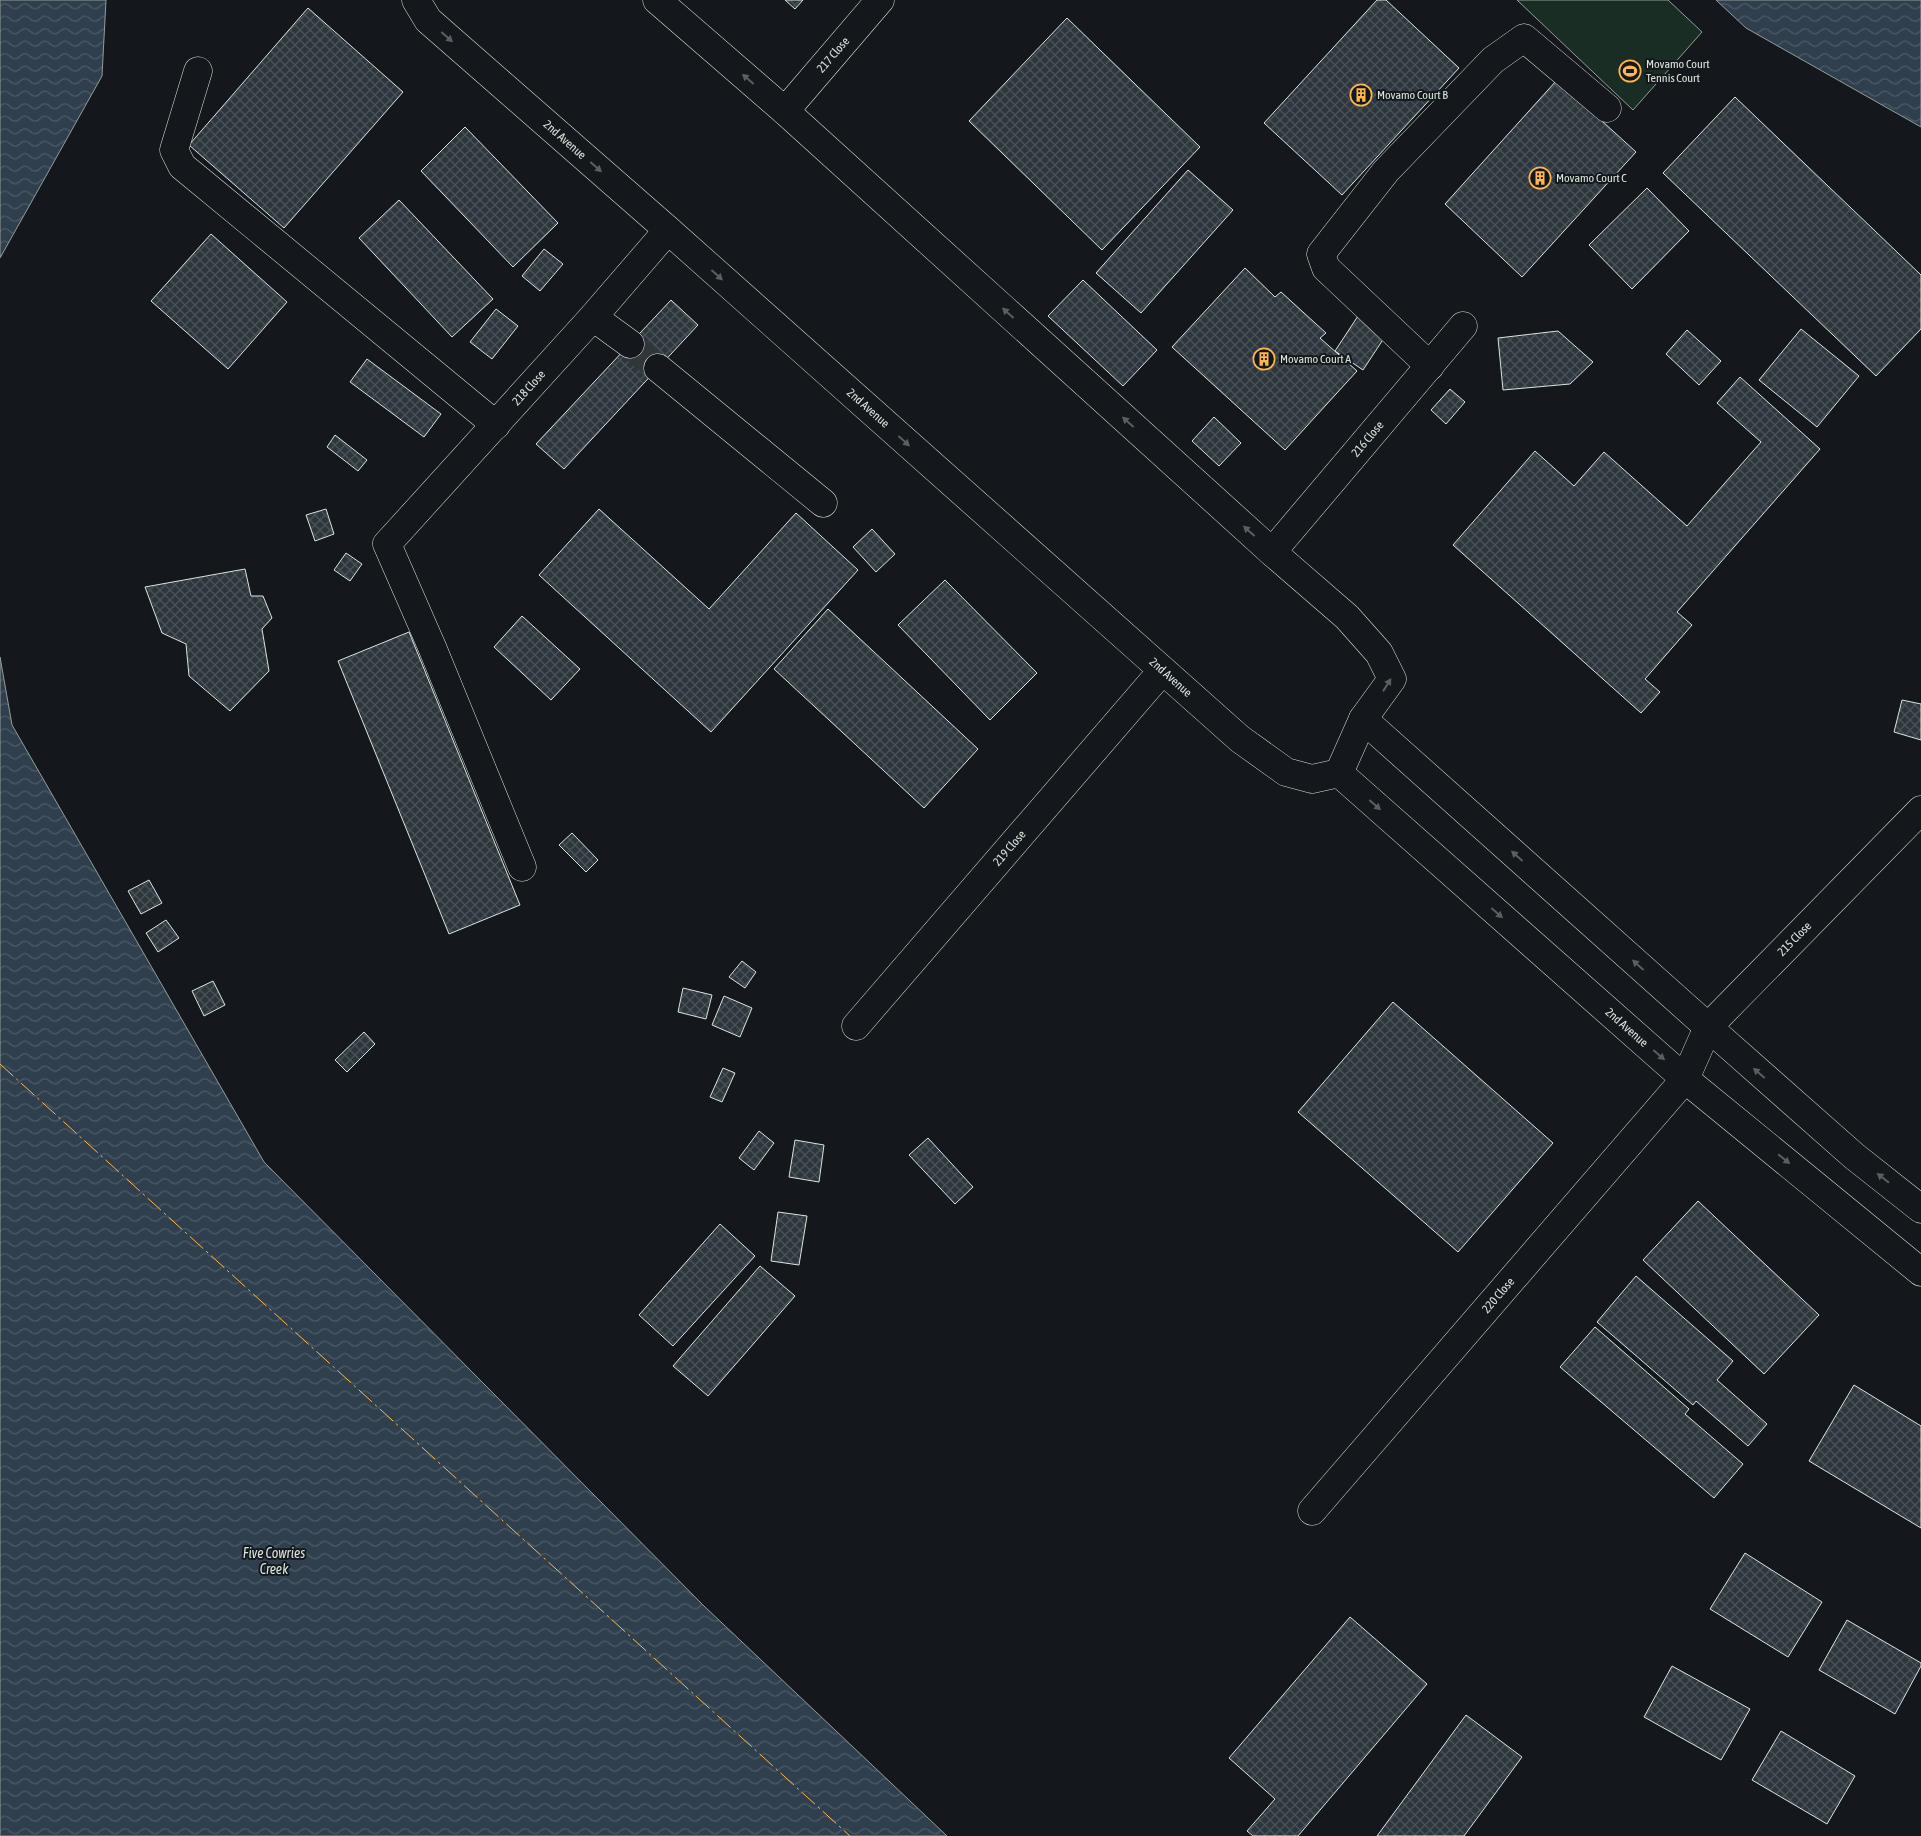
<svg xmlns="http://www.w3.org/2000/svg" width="1921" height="1836" font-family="'Asap Condensed',sans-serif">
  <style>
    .pitch { fill: #1a2d24; stroke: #939e99 }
    .water { fill: url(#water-waves); stroke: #939e99 }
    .building { fill: url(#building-cross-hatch); stroke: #d8e6dc }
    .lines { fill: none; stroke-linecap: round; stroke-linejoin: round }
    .minor-tunnel { stroke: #313739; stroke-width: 28; stroke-dasharray: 28 14; stroke-linecap: butt }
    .minor-casing { stroke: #d8e6dc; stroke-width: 29 }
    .minor { stroke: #14181c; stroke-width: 28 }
    .power { stroke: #ffb74d; stroke-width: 1; stroke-dasharray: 18 4 2.5 4; stroke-linecap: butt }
    .oneway { fill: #59605f }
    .labels { text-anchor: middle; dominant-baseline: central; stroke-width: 4; stroke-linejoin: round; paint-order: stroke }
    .street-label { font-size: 12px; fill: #d8e6dc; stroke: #14181c }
    .poi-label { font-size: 12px; fill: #d8e6dc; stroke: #14181c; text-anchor: start }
    .water-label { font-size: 14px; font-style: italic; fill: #d8e6dc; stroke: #14181c }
  </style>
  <defs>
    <pattern id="water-waves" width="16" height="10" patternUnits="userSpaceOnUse" patternTransform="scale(1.25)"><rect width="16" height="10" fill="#2f3f4d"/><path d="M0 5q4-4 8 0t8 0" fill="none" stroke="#4c5b66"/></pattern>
    <pattern id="building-cross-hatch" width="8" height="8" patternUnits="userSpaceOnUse" patternTransform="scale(1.25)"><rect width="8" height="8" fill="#2c363c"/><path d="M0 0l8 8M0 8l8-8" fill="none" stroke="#4a5358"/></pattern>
  </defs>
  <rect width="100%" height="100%" fill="#14181c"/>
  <path class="pitch" d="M1517,0H1668L1702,32L1633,110Z"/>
  <path class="water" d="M0,0H106L102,76L0,258Z
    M1716,0H1921V127L1746,28Z
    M0,657L12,725L264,1162L704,1606L947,1836H0Z"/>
  <path class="building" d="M785,0H803L795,9Z
    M1377,0H1386L1459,68L1342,195L1264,123Z
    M308,8L403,92L284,228L189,145Z
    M1067,18L1200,147L1102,250L969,121Z
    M1557,80L1636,152L1522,277L1445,204Z
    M1735,97L1921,275V329L1876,376L1663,173Z
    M465,127L558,223L513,267L421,171Z
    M1188,170L1233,210L1141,313L1096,273Z
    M1647,188L1689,231L1632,289L1589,245Z
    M399,200L493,299L452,337L359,238Z
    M211,234L287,302L228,369L151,301Z
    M544,249L563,264L540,291L522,276Z
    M1245,268L1275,297L1281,292L1326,333L1320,338L1357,371L1285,450L1172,347Z
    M1083,280L1157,350L1123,386L1048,316Z
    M671,300L698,325L564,469L536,444Z
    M496,309L518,326L492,359L470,342Z
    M1358,316L1386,335L1363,370L1335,351Z
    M1801,329L1859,376L1817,427L1759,380Z
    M1687,330L1721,361L1699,385L1666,354Z
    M1558,331L1593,362L1570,384L1503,390L1498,338Z
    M367,359L441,414L424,437L350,382Z
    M1740,377L1820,449L1677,612L1692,625L1645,679L1660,692L1641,713L1453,545L1535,451L1574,486L1604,452L1687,526L1761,442L1717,403Z
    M1450,389L1465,402L1446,424L1431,410Z
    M1214,417L1241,443L1219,466L1192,441Z
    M335,435L367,460L358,471L327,447Z
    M326,509L334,534L315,541L306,515Z
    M599,509L709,609L796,513L858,570L711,732L539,575Z
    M872,529L895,554L876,572L853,547Z
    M346,553L362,564L350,581L334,570Z
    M245,569L251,596H263L272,618L262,629L269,671L230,711L189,676L186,644L162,633L145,587Z
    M945,580L1037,673L990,720L898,625Z
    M828,609L978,749L924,808L774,669Z
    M522,616L580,669L551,700L494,647Z
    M409,632L520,905L449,934L338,661Z
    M1902,700L1921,704V740L1894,732Z
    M572,833L598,860L586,872L559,845Z
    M149,880L162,903L141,914L128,891Z
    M166,920L179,938L158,952L146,933Z
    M742,961L756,972L745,988L729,977Z
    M213,981L225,1005L204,1016L192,991Z
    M683,988L712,995L706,1019L678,1012Z
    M724,996L752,1008L740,1037L712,1025Z
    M1393,1002L1553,1143L1458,1252L1298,1112Z
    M364,1032L375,1044L347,1072L335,1060Z
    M723,1068L735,1073L722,1102L710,1097Z
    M759,1131L774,1143L754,1170L739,1158Z
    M928,1138L973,1187L955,1204L909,1155Z
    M795,1140L824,1145L819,1182L789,1177Z
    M1698,1201L1819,1315L1764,1374L1643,1260Z
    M778,1212L807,1216L799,1265L771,1261Z
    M720,1224L755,1256L673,1346L639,1315Z
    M760,1266L795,1296L708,1396L673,1366Z
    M1636,1276L1733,1361L1717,1380L1767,1424L1748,1446L1696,1401L1693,1405L1597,1322Z
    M1595,1327L1689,1409L1685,1414L1743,1464L1714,1498L1560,1367Z
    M1854,1385L1921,1426V1528L1809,1461Z
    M1745,1553L1822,1602L1788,1657L1710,1609Z
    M1350,1617L1427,1684L1298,1836H1253L1247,1831L1275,1799L1229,1758Z
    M1847,1620L1921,1663V1666L1895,1714L1819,1670Z
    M1672,1666L1750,1709L1721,1760L1644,1717Z
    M1466,1715L1522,1757L1464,1836H1377Z
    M1781,1731L1855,1776L1827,1824L1752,1780Z"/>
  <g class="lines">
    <path class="minor-tunnel" d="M630,344L658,368"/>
    <g class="minor-casing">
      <g id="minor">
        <path id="s1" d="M416,0L428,20L668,230L1240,739L1286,772L1312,779L1339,773"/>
        <path d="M657,0L785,111L1272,552L1347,617L1379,653L1392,679L1363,719L1339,773"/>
        <path d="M198,71L174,150L182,166L496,425"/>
        <path id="s2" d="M785,111L880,0"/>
        <path d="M593,317L630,344"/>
        <path d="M1430,366L1326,268L1321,254L1386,171L1493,60L1524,38L1607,108"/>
        <path d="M658,368L823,503"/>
        <path id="s3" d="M1272,552L1463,326"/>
        <path d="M1363,719L1708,1027L1854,1156L1921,1209"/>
        <path id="s4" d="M1339,773L1685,1079L1921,1272"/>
        <path id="s5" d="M522,867L432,647L387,544L593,317L668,230"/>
        <path id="s6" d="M856,1026L1162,671"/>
        <path id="s7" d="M1312,1511L1685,1079L1708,1027L1921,810"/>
      </g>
    </g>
    <use href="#minor" class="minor"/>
    <path class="power" d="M0,1064L850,1836"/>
  </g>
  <defs><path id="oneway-solid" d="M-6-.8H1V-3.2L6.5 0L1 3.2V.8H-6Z" transform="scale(1.25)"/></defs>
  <g class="oneway">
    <use href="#oneway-solid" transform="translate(447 37) rotate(41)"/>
    <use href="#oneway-solid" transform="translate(748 79) rotate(-139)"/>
    <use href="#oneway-solid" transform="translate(596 167) rotate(41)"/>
    <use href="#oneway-solid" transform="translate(717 275) rotate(42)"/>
    <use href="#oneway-solid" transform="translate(1008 313) rotate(-138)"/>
    <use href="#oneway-solid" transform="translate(1128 422) rotate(-138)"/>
    <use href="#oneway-solid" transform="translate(904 441) rotate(42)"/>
    <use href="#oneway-solid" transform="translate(1249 531) rotate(-138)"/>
    <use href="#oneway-solid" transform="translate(1387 685) rotate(-58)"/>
    <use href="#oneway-solid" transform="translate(1375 805) rotate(41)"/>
    <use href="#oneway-solid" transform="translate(1517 856) rotate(-138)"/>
    <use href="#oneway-solid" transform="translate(1497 913) rotate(41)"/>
    <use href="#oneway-solid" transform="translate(1638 965) rotate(-138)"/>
    <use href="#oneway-solid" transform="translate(1659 1055) rotate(41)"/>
    <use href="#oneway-solid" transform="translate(1759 1073) rotate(-139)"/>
    <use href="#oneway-solid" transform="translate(1784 1159) rotate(39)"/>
    <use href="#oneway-solid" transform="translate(1883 1178) rotate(-142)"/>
  </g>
  <defs>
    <g id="stadium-ring" transform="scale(1.125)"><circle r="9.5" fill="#14181c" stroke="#ffb74d" stroke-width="1.5"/><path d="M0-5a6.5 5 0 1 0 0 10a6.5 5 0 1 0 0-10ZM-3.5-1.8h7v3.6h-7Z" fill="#ffb74d"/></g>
    <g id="building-ring" transform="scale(1.125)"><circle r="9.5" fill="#14181c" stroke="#ffb74d" stroke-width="1.5"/><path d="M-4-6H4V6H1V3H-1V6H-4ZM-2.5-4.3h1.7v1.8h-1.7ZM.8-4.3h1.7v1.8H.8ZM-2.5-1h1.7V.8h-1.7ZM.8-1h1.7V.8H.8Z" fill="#ffb74d"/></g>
  </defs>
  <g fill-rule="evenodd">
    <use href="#stadium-ring" x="1630" y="71"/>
    <use href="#building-ring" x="1361" y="95"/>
    <use href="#building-ring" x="1540" y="178"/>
    <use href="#building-ring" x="1264" y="359"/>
  </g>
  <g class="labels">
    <g class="street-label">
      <text stroke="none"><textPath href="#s2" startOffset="74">217 Close</textPath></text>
      <text stroke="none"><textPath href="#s1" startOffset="205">2nd Avenue</textPath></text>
      <text stroke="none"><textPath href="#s5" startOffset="561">218 Close</textPath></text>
      <text stroke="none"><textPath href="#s1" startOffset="610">2nd Avenue</textPath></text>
      <text stroke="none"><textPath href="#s3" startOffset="148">216 Close</textPath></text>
      <text stroke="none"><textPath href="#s1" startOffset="1015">2nd Avenue</textPath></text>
      <text stroke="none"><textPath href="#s6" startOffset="235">219 Close</textPath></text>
      <text stroke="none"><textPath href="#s7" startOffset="751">215 Close</textPath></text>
      <text stroke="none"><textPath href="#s4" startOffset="384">2nd Avenue</textPath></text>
      <text stroke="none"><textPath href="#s7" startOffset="285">220 Close</textPath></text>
    </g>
    <g class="poi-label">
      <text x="1646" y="64">Movamo Court<tspan x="1646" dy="14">Tennis Court</tspan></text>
      <text x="1377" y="95">Movamo Court B</text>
      <text x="1556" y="178">Movamo Court C</text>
      <text x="1280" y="359">Movamo Court A</text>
    </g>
    <g class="water-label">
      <text x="274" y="1553">Five Cowries<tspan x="274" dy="16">Creek</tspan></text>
    </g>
  </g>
</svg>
